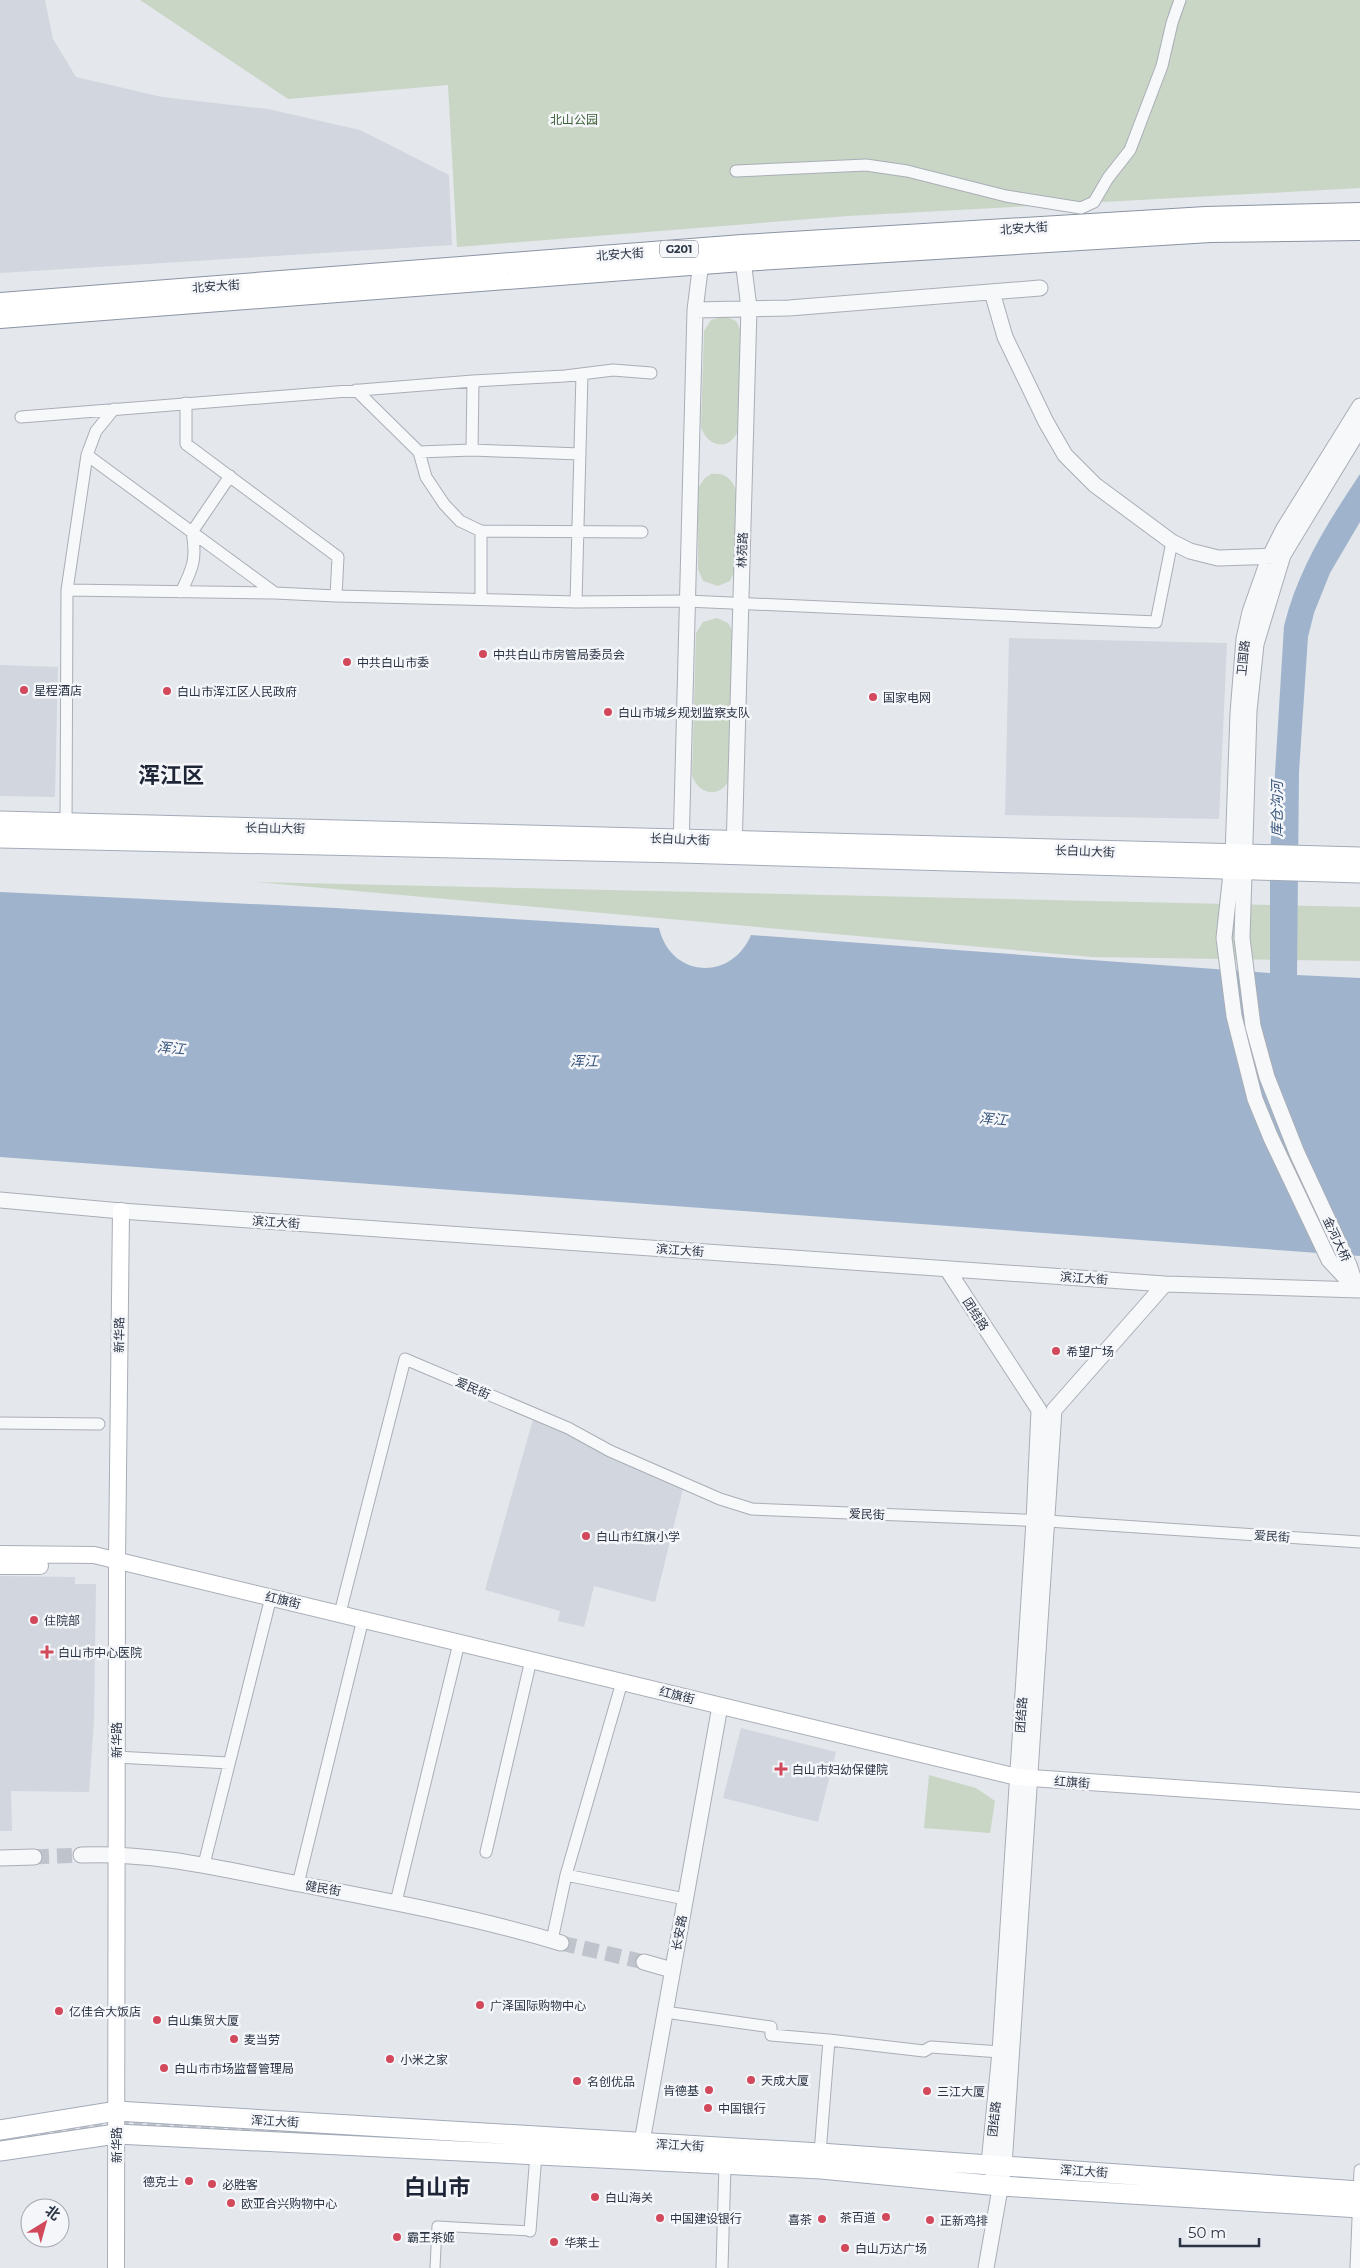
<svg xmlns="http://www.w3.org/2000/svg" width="1360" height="2268" font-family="Montserrat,'Noto Sans SC',sans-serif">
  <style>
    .built { fill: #d2d6de }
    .green { fill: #c9d6c5 }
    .water { fill: #9fb4cc }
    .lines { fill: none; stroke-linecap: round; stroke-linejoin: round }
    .pedestrian-tunnel { stroke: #bfc3cb; stroke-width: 9; stroke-dasharray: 9 4.5; stroke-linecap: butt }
    .tertiary-tunnel { stroke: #bfc3cb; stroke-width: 15; stroke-dasharray: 15 8; stroke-linecap: butt }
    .pedestrian-casing { stroke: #a9aeb7; stroke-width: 11 }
    .minor-casing { stroke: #a9aeb7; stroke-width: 13 }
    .tertiary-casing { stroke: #a9aeb7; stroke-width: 17 }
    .secondary-casing { stroke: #a9aeb7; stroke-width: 18 }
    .primary-casing { stroke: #a3abb8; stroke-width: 21 }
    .trunk-casing { stroke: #8b94a3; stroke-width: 22 }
    .pedestrian { stroke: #f7f8fa; stroke-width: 9 }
    .minor { stroke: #f7f8fa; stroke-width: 11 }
    .tertiary { stroke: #f7f8fa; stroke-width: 15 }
    .secondary { stroke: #fff; stroke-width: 16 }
    .primary { stroke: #fff; stroke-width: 19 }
    .trunk { stroke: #fff; stroke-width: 20 }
    .poi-dot { fill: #d1495b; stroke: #f4f6f9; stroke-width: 2 }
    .labels { text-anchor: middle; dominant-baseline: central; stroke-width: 5; stroke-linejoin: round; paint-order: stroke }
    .shield { fill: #f4f6f9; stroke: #676e7b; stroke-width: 1 }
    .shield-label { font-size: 11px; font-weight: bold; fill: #2b3445 }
    .park-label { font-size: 12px; fill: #3f6138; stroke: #f4f6f9 }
    .street-label { font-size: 12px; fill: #2b3445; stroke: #f4f6f9 }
    .poi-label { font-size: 12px; fill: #2b3445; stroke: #f4f6f9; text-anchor: start }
    .water-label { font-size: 14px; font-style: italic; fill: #34527a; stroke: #f4f6f9 }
    .town-label { font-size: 22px; font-weight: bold; fill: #1d2536; stroke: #f4f6f9 }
  </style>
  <rect width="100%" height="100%" fill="#e4e7ec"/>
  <path class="built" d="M0,0H45L53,39L76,77L162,97L268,109L360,130L449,175L452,245L0,273Z
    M1009,638L1227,643L1219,819L1005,815Z
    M0,665L58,667L55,797L0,796Z
    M533,1419L684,1485L655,1602L594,1586L584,1627L558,1621L560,1611L485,1590Z
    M0,1576L75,1577V1584H96L94,1720L89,1792L11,1791L12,1831H0Z
    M741,1728L836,1752L818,1822L723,1798Z"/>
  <path class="green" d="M140,0H1360V188L848,216L457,247L448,85L288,99Z
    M725,316L736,321L742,332L739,428C732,451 708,449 701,427L704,331L711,320Z
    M711,474C724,473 731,477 736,490L735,570L730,581L718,586L703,581L698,569V488L705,478Z
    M717,618L728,623L735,635L730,777C723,799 698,796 692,775L696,633L703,622Z
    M256,882L1360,907V961L1092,957Z
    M929,1775L976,1788L995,1801L990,1833L924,1828Z"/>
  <path class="water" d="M1360,474V522L1330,573L1314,613L1308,637L1299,772L1297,975L1360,978V1256L0,1157V892L336,908L659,928C671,978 731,982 751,935L1270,973V855L1284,626C1298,569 1328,522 1360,474Z"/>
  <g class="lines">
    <path class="pedestrian-tunnel" d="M0,2140L118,2122L328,2133
      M942,2171L1057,2179"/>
    <path class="tertiary-tunnel" d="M34,1857L81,1855
      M561,1943L644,1962"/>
    <g class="pedestrian-casing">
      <path id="pedestrian" d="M435,2268L437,2226L530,2231"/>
    </g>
    <g class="minor-casing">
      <path id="minor" d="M736,171L866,165L907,171L1006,196L1081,208L1094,202L1108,178L1130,150L1162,66L1172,23L1180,0
        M356,390L419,452L426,477L444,504L460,521L481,531L642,532
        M186,403V444L338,557L336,596
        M21,417L473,381L565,376L613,370L651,373
        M472,450L473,381
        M419,452L472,450L580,454
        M87,455L275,593
        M67,590L275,593L336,596L576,602L687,601L1156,622L1172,542
        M181,592C193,568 197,558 192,532L230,476
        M481,599V531
        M576,602L582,374
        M66,828L67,590L87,455L96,431L114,409
        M0,1423L99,1424
        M340,1613L405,1359L568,1428L610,1451L720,1499L752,1509L1048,1521L1360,1542
        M116,1757L229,1763
        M486,1852L531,1660
        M204,1864L271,1597
        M566,1875L685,1899
        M298,1884L363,1619
        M396,1902L459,1643
        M552,1940L566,1875L622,1682
        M665,2012L771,2027V2035L829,2040
        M820,2153L829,2040L924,2051L931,2047L1000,2052
        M530,2231L536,2154
        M722,2268L725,2165
        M1356,2268L1360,2170"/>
    </g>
    <g class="tertiary-casing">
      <path id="tertiary" d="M992,292L1005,337L1046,422L1065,455L1095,485L1172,542L1190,551L1218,558L1277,556
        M695,310L789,308L1040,288
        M681,850L695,310L702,254
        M734,851L749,308L742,252
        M0,1200L121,1211L1165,1284L1360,1290
        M947,1269L1039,1410L1034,1521L1000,2052L989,2164L994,2175
        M1356,1286L1349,1265L1297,1153L1267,1077L1253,1026L1242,938L1249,711L1256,644L1283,555L1360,428
        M1357,1290L1329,1260L1271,1138L1255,1099L1234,1016L1224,938L1233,855L1238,713L1244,639L1250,612L1269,558L1283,530L1360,406
        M81,1855C156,1852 226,1870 299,1884C387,1901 475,1917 561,1943
        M0,1858L34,1857
        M644,1962L672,1970
        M640,2153L720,1706
        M986,2268L1004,2166L1054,1410L1165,1284"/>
    </g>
    <g class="secondary-casing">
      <path id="secondary" d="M0,1554L94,1555L1017,1777L1360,1801
        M0,1566H40
        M116,2268L117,1561L121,1211"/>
    </g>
    <g class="primary-casing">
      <path id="primary" d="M0,821L1360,857
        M0,838L681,853L1360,873
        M0,2130L116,2111L820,2153L1360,2191
        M0,2151L116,2134L821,2169L1000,2186L1360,2208"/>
    </g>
    <g class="trunk-casing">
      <path id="trunk" d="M0,303L742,245L1206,217L1360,213
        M0,318L742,261L1210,232L1360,230"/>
    </g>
    <use href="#pedestrian" class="pedestrian"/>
    <use href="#minor" class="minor"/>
    <use href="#tertiary" class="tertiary"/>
    <use href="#secondary" class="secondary"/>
    <use href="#primary" class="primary"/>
    <use href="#trunk" class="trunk"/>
  </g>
  <g class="poi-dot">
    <circle cx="483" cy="654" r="5"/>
    <circle cx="347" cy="662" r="5"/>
    <circle cx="24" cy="690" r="5"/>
    <circle cx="167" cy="691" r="5"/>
    <circle cx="873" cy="697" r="5"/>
    <circle cx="608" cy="712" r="5"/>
    <circle cx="1056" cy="1351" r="5"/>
    <circle cx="586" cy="1536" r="5"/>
    <circle cx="34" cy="1620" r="5"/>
    <path d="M44.5 1644.5h5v5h5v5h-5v5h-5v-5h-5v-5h5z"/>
    <path d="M778.5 1761.5h5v5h5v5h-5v5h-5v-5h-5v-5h5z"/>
    <circle cx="480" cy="2005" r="5"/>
    <circle cx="59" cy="2011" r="5"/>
    <circle cx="157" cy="2020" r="5"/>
    <circle cx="234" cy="2039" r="5"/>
    <circle cx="390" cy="2059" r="5"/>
    <circle cx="164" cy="2068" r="5"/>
    <circle cx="751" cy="2080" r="5"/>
    <circle cx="577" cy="2081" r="5"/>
    <circle cx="709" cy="2090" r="5"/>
    <circle cx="927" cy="2091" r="5"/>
    <circle cx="708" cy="2108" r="5"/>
    <circle cx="189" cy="2181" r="5"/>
    <circle cx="212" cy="2184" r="5"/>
    <circle cx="595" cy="2197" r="5"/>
    <circle cx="231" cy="2203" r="5"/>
    <circle cx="886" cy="2217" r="5"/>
    <circle cx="660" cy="2218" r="5"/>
    <circle cx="822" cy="2219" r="5"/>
    <circle cx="930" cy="2220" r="5"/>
    <circle cx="397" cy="2237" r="5"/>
    <circle cx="554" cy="2242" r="5"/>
    <circle cx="845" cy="2248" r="5"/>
  </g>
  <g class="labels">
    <rect class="shield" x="660" y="240.5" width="38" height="17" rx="4"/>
    <g class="shield-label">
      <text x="679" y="249">G201</text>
    </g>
    <g class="park-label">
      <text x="574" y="119">北山公园</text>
    </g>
    <g class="street-label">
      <text transform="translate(1024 228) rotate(-4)">北安大街</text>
      <text transform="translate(620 254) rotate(-4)">北安大街</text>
      <text transform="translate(216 286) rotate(-4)">北安大街</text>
      <text transform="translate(742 550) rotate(-88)">林苑路</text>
      <text transform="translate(1243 658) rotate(-84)">卫国路</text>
      <text transform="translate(275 828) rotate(1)">长白山大街</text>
      <text transform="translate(680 839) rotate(2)">长白山大街</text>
      <text transform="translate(1085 851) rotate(2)">长白山大街</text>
      <text transform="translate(276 1222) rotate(4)">滨江大街</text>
      <text transform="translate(1337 1239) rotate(65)">金河大桥</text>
      <text transform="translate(680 1250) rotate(4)">滨江大街</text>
      <text transform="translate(1084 1278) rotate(4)">滨江大街</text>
      <text transform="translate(976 1314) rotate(57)">团结路</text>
      <text transform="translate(119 1335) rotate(-89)">新华路</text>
      <text transform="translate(473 1388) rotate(23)">爱民街</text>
      <text transform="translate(867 1514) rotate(2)">爱民街</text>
      <text transform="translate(1272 1536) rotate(4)">爱民街</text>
      <text transform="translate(283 1600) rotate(13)">红旗街</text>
      <text transform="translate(677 1695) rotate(14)">红旗街</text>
      <text transform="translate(1021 1715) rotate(-86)">团结路</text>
      <text transform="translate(116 1740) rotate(-90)">新华路</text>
      <text transform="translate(1072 1782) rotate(4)">红旗街</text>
      <text transform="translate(323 1888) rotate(10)">健民街</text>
      <text transform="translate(679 1933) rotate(-80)">长安路</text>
      <text transform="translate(994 2119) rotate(-84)">团结路</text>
      <text transform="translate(275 2121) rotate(3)">浑江大街</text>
      <text transform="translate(116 2145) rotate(-90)">新华路</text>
      <text transform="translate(680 2145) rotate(3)">浑江大街</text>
      <text transform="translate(1084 2171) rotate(4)">浑江大街</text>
    </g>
    <g class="poi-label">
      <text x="493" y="654">中共白山市房管局委员会</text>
      <text x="357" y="662">中共白山市委</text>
      <text x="34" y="690">星程酒店</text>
      <text x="177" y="691">白山市浑江区人民政府</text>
      <text x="883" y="697">国家电网</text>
      <text x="618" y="712">白山市城乡规划监察支队</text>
      <text x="1066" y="1351">希望广场</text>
      <text x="596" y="1536">白山市红旗小学</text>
      <text x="44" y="1620">住院部</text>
      <text x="58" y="1652">白山市中心医院</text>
      <text x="792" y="1769">白山市妇幼保健院</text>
      <text x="490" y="2005">广泽国际购物中心</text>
      <text x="69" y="2011">亿佳合大饭店</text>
      <text x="167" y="2020">白山集贸大厦</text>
      <text x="244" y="2039">麦当劳</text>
      <text x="400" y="2059">小米之家</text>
      <text x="174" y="2068">白山市市场监督管理局</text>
      <text x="761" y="2080">天成大厦</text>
      <text x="587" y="2081">名创优品</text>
      <text x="699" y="2090" text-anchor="end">肯德基</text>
      <text x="937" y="2091">三江大厦</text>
      <text x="718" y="2108">中国银行</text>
      <text x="179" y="2181" text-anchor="end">德克士</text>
      <text x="222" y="2184">必胜客</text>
      <text x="605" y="2197">白山海关</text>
      <text x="241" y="2203">欧亚合兴购物中心</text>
      <text x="876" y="2217" text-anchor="end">茶百道</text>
      <text x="670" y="2218">中国建设银行</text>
      <text x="812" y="2219" text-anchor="end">喜茶</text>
      <text x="940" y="2220">正新鸡排</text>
      <text x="407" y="2237">霸王茶姬</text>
      <text x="564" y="2242">华莱士</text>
      <text x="855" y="2248">白山万达广场</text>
    </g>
    <g class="water-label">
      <text transform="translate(1277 809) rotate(-90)">库仓沟河</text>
      <text transform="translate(171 1048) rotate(5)">浑江</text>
      <text x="584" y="1061">浑江</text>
      <text transform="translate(993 1119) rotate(5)">浑江</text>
    </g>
    <g class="town-label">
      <text x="171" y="775">浑江区</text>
      <text x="437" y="2187">白山市</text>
    </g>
  </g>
  <g transform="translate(45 2223) rotate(37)"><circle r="24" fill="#f4f6f9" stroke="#a4a8b1"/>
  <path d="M0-4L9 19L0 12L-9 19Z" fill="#d1495b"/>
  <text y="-8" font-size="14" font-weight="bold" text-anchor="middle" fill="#2b3445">北</text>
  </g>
  <path d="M1180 2238v8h79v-8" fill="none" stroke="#2b3445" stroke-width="2.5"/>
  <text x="1188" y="2238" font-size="15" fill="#2b3445" stroke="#f4f6f9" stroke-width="4" paint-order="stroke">50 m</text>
</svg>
